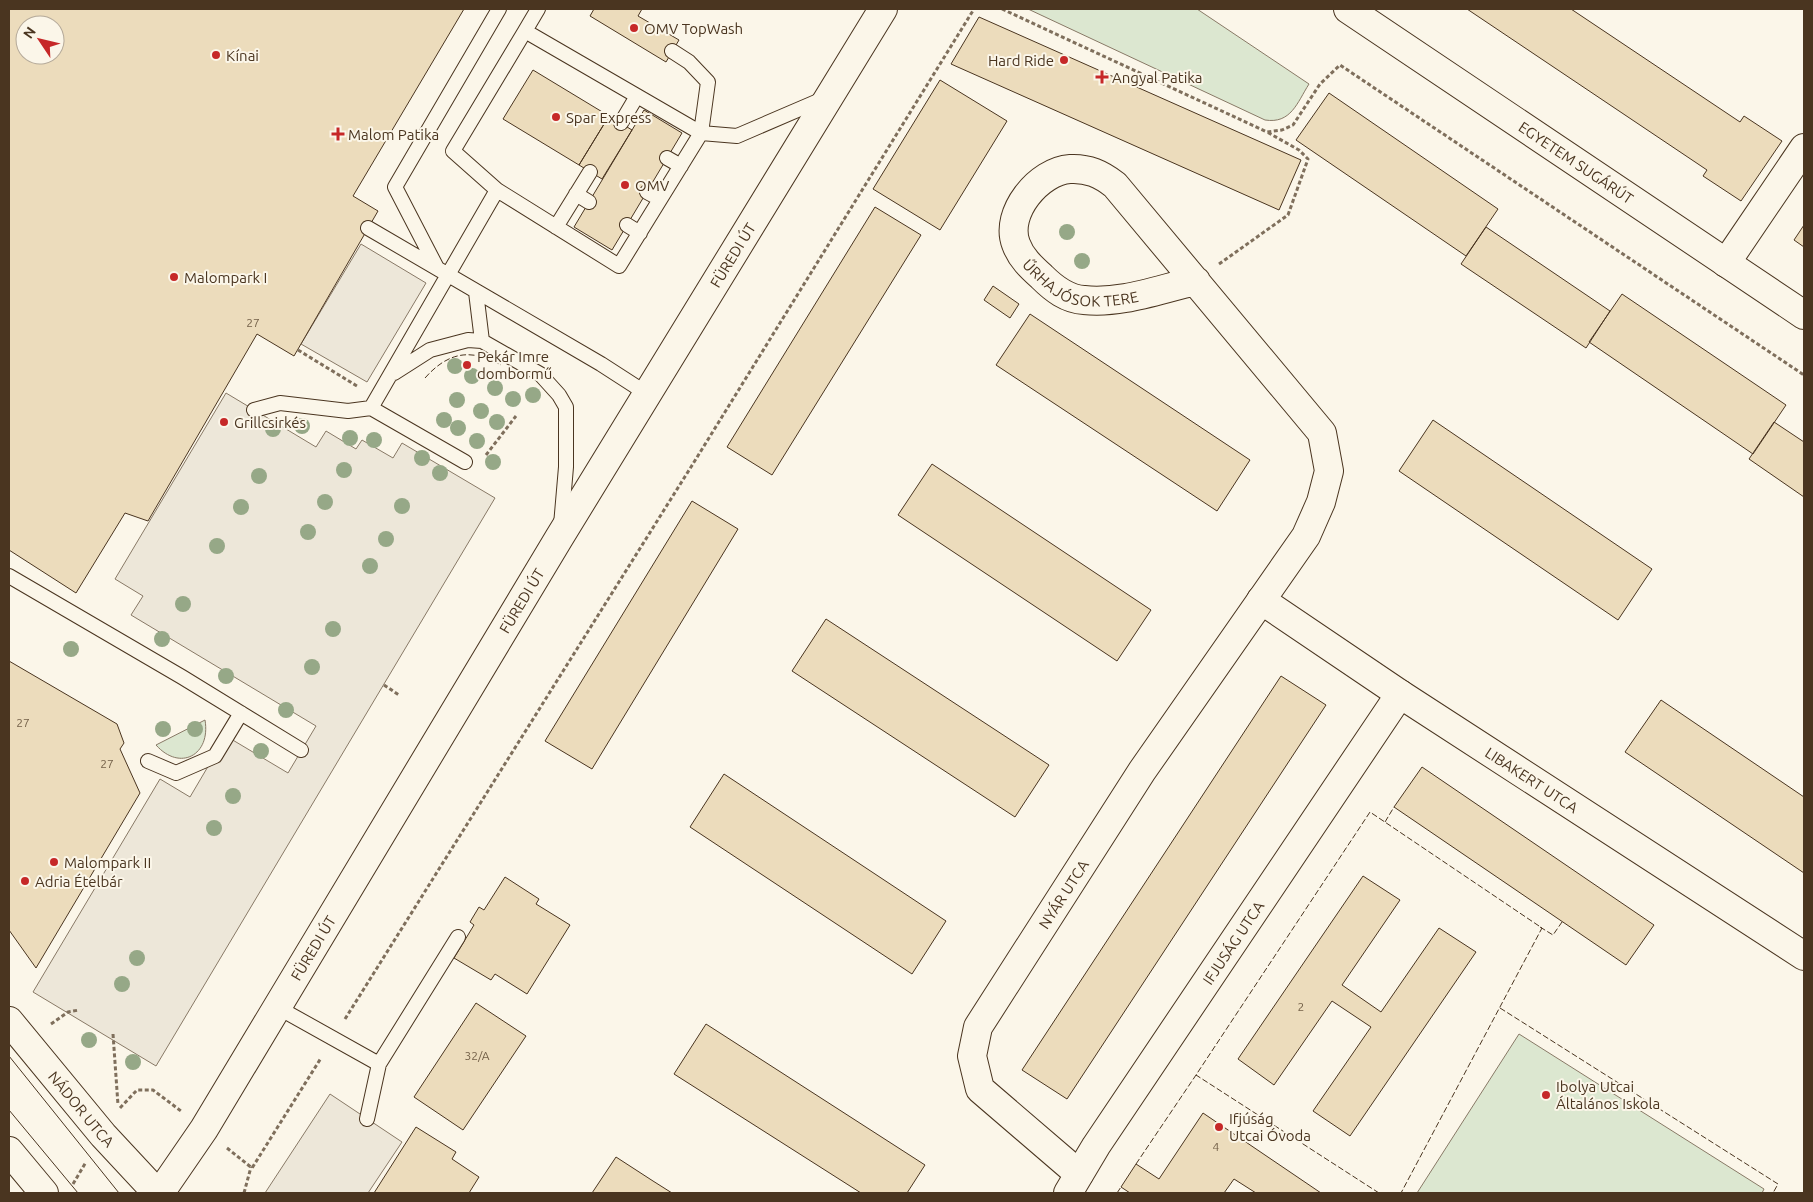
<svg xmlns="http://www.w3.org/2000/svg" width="1813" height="1202" font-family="Ubuntu,sans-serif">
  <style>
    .green { fill: #dce7d0; stroke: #887966 }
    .parking { fill: #ede7d9; stroke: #887966 }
    .building { fill: #ecdcbc; stroke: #4a3520; fill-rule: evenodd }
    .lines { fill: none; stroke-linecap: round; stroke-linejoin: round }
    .service-casing { stroke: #4a3520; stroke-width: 16 }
    .minor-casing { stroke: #4a3520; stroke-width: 30 }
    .tertiary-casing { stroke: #4a3520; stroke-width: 30 }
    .primary-casing { stroke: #4a3520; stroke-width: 30 }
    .path { stroke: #7f6f5c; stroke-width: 3; stroke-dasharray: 4 2.5; stroke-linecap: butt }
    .service { stroke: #fbf6e9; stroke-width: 14 }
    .minor { stroke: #fbf6e9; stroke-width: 28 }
    .tertiary { stroke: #fbf6e9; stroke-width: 28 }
    .primary { stroke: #fbf6e9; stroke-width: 28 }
    .tram { stroke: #4a3520; stroke-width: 1 }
    .fence { stroke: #4a3520; stroke-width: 1; stroke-dasharray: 6 2.5; stroke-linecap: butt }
    .tree { fill: #96a887 }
    .poi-dot { fill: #c62828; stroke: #fbf6e9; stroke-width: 2 }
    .labels { text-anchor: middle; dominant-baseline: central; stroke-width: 4; stroke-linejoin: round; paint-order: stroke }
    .number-label { font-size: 12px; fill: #725f47 }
    .poi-label { font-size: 15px; fill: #4a3520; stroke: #fbf6e9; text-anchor: start }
    .street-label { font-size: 15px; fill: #4a3520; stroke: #fbf6e9 }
  </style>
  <rect width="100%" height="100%" fill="#fbf6e9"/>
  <path class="green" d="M1028,9H1197L1309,84C1297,103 1291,124 1265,120Z
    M205,720C211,755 180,772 156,745Z
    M1519,1034L1764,1189L1762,1193H1417Z"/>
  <path class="parking" d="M361,244L426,283L367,382L301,344Z
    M226,393L316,447L326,431L356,449L362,440L393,458L402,443L495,498L156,1066L33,992L160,779L190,797L226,736L288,773L316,726L131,615L143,596L115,579Z
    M330,1094L402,1142L368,1193H265Z"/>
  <path class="building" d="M9,9H464L353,196L378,211L294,356L257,334L148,521L125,513L76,593L9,550ZM25,25H55V55H25Z
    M594,9H642L638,16L679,40L666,62L590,16Z
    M1467,9H1571L1740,122L1744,116L1782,141L1741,201L1703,176L1707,170Z
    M979,17L1301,160L1279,210L951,64Z
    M533,70L609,116L579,165L503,119Z
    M940,80L1007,121L940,230L873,189Z
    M1329,93L1498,209L1466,256L1296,140Z
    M644,110L682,133L612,250L574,227Z
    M609,116L632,130L602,179L579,165Z
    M875,207L921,235L772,475L727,447Z
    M1804,225V247L1794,240Z
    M1486,227L1610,311L1586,348L1461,264Z
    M993,286L1019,304L1010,318L984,300Z
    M1622,294L1786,405L1753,454L1589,342Z
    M1030,314L1250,460L1217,511L996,365Z
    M1433,420L1652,569L1618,620L1399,471Z
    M1774,422L1804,442V497L1749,459Z
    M932,464L1151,610L1117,661L898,515Z
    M692,501L738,529L592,769L545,741Z
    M826,619L1049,765L1015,817L792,671Z
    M9,661L117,724L124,743L120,749L140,793L36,968L9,930Z
    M1281,676L1326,705L1067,1099L1022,1070Z
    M1661,700L1804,797V873L1625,752Z
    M1422,767L1654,925L1626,965L1394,807Z
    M724,774L946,921L912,974L690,827Z
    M1363,876L1400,900L1342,985L1381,1012L1439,928L1476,952L1350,1136L1313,1111L1371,1027L1332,1001L1274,1085L1238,1059Z
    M505,877L539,899L536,904L570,925L527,994L495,974L491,980L454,958L474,925L470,922L479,907L484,910Z
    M476,1003L526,1036L463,1130L414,1097Z
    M706,1024L925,1165L907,1193H861L674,1074Z
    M1203,1113L1321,1193H1256L1234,1179L1224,1193H1130L1121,1187L1136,1164L1159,1179Z
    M416,1127L456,1152L452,1159L479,1177L469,1193H374Z
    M616,1157L653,1181L672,1193H592Z"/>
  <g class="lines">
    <g class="service-casing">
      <path id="service" d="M525,31L538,9
        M672,51L689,62L708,82L701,133L737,136L823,99
        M621,123L637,96
        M667,158L681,166
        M647,192L660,199
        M576,194L589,202
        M627,225L640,233
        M556,227L590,172
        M368,228L601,364L649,395
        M437,268L395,187L499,9
        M476,292L482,341
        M394,373L430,350L468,340L482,341L540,374L559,395L566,407V467L561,525
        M371,408L465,462
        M254,410L280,403L348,411L371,408L497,190L453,151L525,31L701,133L619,266L497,190
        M9,576L182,677L301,750
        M148,761L176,773L215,756L241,713
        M277,1007L379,1064
        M367,1119L379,1064L458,937"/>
    </g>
    <g class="minor-casing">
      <g id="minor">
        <path d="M1726,263L1804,148"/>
        <path id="s1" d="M1261,600L1400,694L1804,956"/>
        <path id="s2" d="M1079,1174L980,1089L972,1056L978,1027L1142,771L1306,536L1321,502L1329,471L1322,433L1115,185C1101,174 1088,168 1070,169C1039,171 1004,213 1016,244C1021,258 1031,267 1042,277C1054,289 1067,299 1084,300C1122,304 1159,289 1196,281"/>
        <path id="s3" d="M1068,1193L1096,1146L1400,694"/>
      </g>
    </g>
    <g class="tertiary-casing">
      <g id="tertiary">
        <path id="s4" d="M1348,9L1804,315"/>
        <path id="s5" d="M9,1021L103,1135L157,1193"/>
        <path d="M9,1151L44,1193"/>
      </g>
    </g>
    <g class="primary-casing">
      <g id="primary">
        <path id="s6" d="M160,1193L204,1129L559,538L883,9"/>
      </g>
    </g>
    <path class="path" d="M1002,9L1267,132L1282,130L1293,125L1320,84L1340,65L1804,375
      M1219,264L1288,215L1308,159L1299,150L1267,132
      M298,350L357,386
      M486,455L516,416
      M384,685L399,695
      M345,1019L691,467L974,9
      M51,1024L68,1012L79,1010
      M113,1034L118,1105
      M120,1108L137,1090H153L181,1111
      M227,1148L252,1168L321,1058
      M73,1184L86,1162
      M244,1193L251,1167"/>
    <use href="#service" class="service"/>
    <use href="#minor" class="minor"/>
    <use href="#tertiary" class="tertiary"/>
    <use href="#primary" class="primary"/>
    <path class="tram" d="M9,1056L119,1193
      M9,1110L78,1193"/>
    <path class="fence" d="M425,378C448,352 471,348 501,365
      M1385,822L1394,807
      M1540,927L1553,935L1562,922
      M1500,1008L1778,1184L1773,1193
      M1136,1164L1196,1075L1198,1076
      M1117,1193L1121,1187
      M1379,1193L1196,1075L1370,812L1542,928L1401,1193"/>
  </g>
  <g class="tree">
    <circle cx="1067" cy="232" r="8"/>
    <circle cx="1082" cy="261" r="8"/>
    <circle cx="455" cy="366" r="8"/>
    <circle cx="472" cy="376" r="8"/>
    <circle cx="495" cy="388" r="8"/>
    <circle cx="533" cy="395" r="8"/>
    <circle cx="513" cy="399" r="8"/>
    <circle cx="457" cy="400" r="8"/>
    <circle cx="481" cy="411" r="8"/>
    <circle cx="444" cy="420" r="8"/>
    <circle cx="497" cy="422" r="8"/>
    <circle cx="302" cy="426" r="8"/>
    <circle cx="458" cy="428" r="8"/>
    <circle cx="273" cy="429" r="8"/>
    <circle cx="350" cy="438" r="8"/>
    <circle cx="374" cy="440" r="8"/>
    <circle cx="477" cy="441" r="8"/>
    <circle cx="422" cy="458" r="8"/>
    <circle cx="493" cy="462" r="8"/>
    <circle cx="344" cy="470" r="8"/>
    <circle cx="440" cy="473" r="8"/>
    <circle cx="259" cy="476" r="8"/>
    <circle cx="325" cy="502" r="8"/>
    <circle cx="402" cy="506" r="8"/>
    <circle cx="241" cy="507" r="8"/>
    <circle cx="308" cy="532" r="8"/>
    <circle cx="386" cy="539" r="8"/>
    <circle cx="217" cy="546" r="8"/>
    <circle cx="370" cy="566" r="8"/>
    <circle cx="183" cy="604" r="8"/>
    <circle cx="333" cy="629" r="8"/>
    <circle cx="162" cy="639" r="8"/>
    <circle cx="71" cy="649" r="8"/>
    <circle cx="312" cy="667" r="8"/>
    <circle cx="226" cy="676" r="8"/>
    <circle cx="286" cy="710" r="8"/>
    <circle cx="163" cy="729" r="8"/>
    <circle cx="195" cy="729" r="8"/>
    <circle cx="261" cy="751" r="8"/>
    <circle cx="233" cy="796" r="8"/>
    <circle cx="214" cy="828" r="8"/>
    <circle cx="137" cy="958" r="8"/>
    <circle cx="122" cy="984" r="8"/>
    <circle cx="89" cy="1040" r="8"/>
    <circle cx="133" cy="1062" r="8"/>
  </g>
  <g class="poi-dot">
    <circle cx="634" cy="28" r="5"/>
    <circle cx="216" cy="55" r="5"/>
    <circle cx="1064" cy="60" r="5"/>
    <path d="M1099.5 69.5h5v5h5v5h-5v5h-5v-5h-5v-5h5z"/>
    <circle cx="556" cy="117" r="5"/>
    <path d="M335.5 126.5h5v5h5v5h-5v5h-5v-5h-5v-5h5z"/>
    <circle cx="625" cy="185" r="5"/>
    <circle cx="174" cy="277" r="5"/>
    <circle cx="467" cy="365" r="5"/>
    <circle cx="224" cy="422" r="5"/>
    <circle cx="54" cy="862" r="5"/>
    <circle cx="25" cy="881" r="5"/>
    <circle cx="1546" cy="1095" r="5"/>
    <circle cx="1219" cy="1127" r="5"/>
  </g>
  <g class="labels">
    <g class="number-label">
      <text x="253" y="322">27</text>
      <text x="23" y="722">27</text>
      <text x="107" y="763">27</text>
      <text x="1301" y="1006">2</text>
      <text x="477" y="1055">32/A</text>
      <text x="1216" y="1146">4</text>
    </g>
    <g class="poi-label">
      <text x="644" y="28">OMV TopWash</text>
      <text x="226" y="55">Kínai</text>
      <text x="1054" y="60" text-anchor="end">Hard Ride</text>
      <text x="1112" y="77">Angyal Patika</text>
      <text x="566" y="117">Spar Express</text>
      <text x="348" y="134">Malom Patika</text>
      <text x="635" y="185">OMV</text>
      <text x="184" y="277">Malompark I</text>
      <text x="477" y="356">Pekár Imre<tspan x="477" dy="17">dombormű</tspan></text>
      <text x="234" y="422">Grillcsirkés</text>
      <text x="64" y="862">Malompark II</text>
      <text x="35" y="881">Adria Ételbár</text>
      <text x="1556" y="1086">Ibolya Utcai<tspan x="1556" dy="17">Általános Iskola</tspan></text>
      <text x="1229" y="1118">Ifjúság<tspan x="1229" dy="17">Utcai Óvoda</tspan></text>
    </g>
    <g class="street-label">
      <text stroke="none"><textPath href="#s4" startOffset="275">EGYETEM SUGÁRÚT</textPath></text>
      <text stroke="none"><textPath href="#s6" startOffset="1099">FÜREDI ÚT</textPath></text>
      <text stroke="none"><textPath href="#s2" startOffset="1451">ŰRHAJÓSOK TERE</textPath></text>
      <text stroke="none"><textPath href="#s6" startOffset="694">FÜREDI ÚT</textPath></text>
      <text stroke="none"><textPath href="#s1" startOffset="325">LIBAKERT UTCA</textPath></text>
      <text stroke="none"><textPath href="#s2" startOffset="352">NYÁR UTCA</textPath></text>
      <text stroke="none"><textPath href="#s3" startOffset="300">IFJUSÁG UTCA</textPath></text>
      <text stroke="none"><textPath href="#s6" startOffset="289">FÜREDI ÚT</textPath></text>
      <text stroke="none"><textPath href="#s5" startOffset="114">NÁDOR UTCA</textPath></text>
    </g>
  </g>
  <rect width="1813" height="1202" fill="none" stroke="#4a3520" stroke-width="20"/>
  <g transform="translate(40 40) rotate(305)"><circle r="24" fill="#fbf6e9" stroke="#b4a999"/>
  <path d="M0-4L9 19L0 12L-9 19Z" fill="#c62828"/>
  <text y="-8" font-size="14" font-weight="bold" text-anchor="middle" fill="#4a3520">N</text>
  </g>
</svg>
